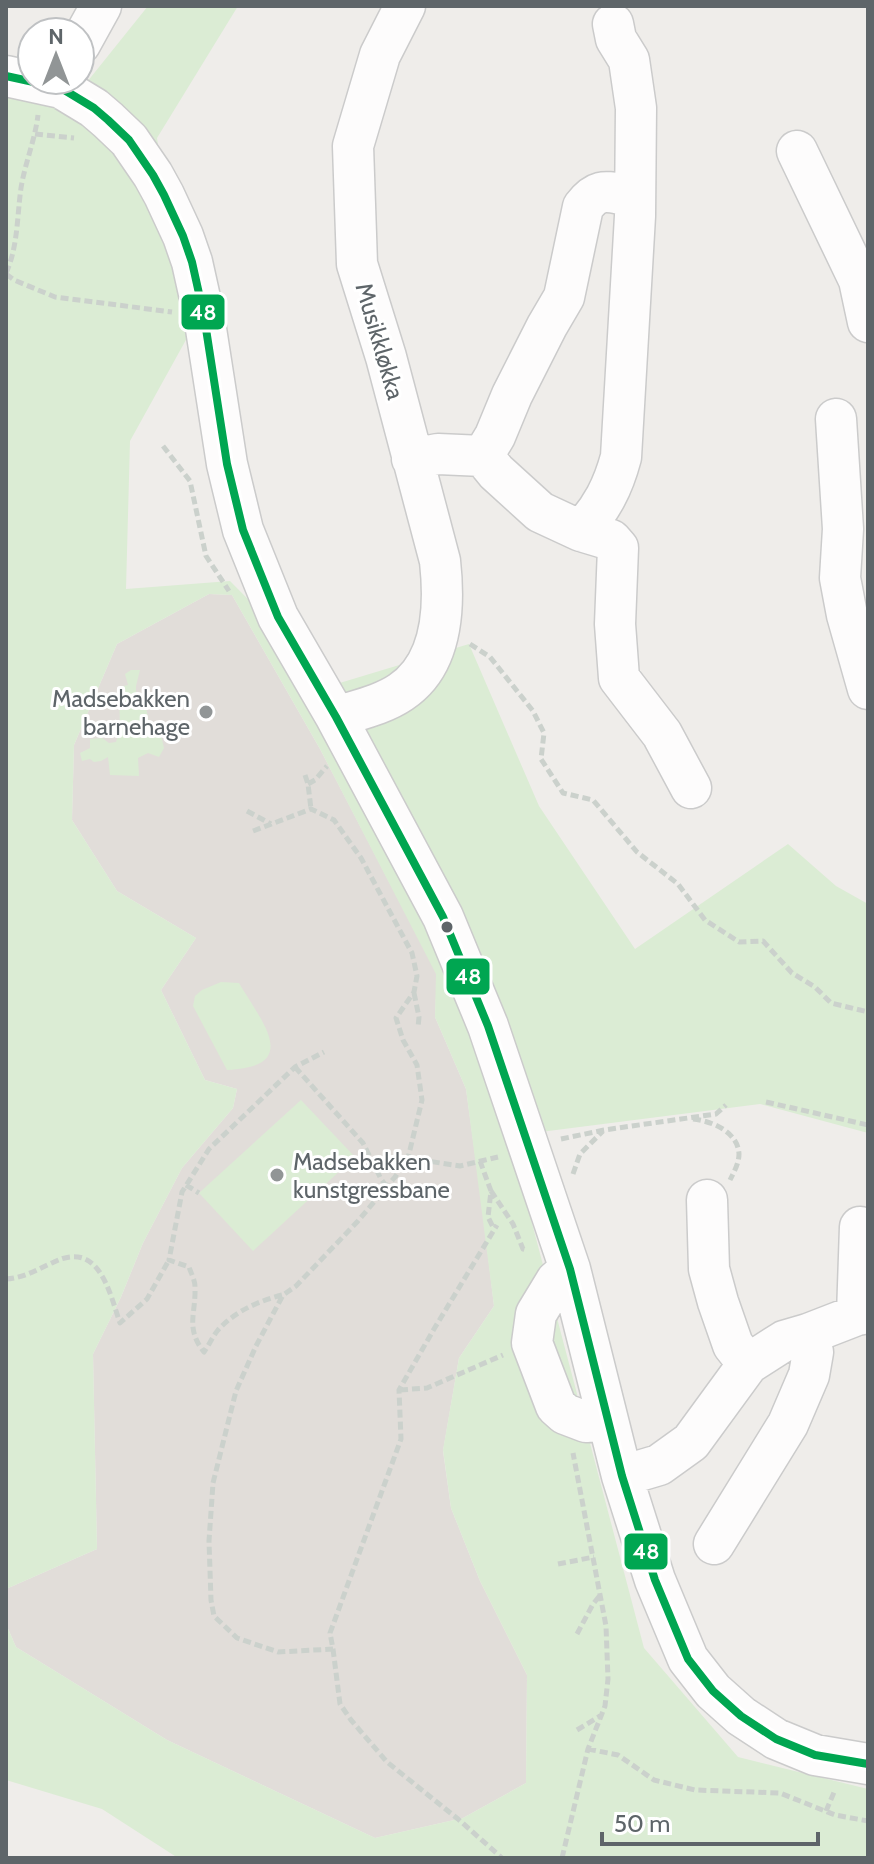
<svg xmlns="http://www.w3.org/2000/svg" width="874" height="1864" font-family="Cabin,sans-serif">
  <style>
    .education { fill: #e1ddd9 }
    .green { fill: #dbecd4 }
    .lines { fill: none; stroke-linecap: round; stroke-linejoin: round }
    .minor-casing { stroke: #cbcbcb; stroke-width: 43 }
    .path { stroke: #cbd1cc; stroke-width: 5; stroke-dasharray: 8 4; stroke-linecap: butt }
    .minor { stroke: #fdfcfc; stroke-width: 40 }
    .bus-1-casing { stroke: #fff; stroke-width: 14 }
    .bus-1 { stroke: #00a651; stroke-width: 8 }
    .poi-dot { fill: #919596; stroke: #fff; stroke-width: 3 }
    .bus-dot { fill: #5e6569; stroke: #fff; stroke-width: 3 }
    .labels { text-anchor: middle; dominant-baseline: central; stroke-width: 6; stroke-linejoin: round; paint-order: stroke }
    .street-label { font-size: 24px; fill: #5e6569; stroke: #fff }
    .poi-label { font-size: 24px; fill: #5e6569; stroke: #fff; text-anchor: end }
    .line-badge { stroke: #fff; stroke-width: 3 }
    .badge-label { font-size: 22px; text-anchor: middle; font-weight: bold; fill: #fff }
  </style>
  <rect width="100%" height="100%" fill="#efedea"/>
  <path class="education" d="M209,594L232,595L320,749L437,974L435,1017L466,1089L482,1205L494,1306L459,1358L443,1451L451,1508L480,1581L527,1675L526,1783L463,1818L375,1838L167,1740L16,1647L6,1624V1589L97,1549L93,1354L121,1297L143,1243L182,1168L233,1108L237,1089L205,1080L161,990L196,938L117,891L72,820L74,745L117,644Z"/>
  <path class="green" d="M148,6H238L157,138L187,338L130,441L126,589L230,581L333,685L469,644L539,806L635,949L788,844L836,886L868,904V1133L760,1104L509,1136L644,1648L738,1757L868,1789V1858H178L102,1809L6,1780V1624L16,1647L167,1740L375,1838L463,1818L526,1783L527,1675L480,1581L451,1508L443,1450L459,1358L494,1306L466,1089L435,1017L436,974L320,749L232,595L209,594L117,644L74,745L72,820L117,891L196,938L161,990L205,1080L237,1089L233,1108L182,1168L143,1243L121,1297L93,1354L97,1549L6,1589V57L87,82Z
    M131,670H140L136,686V708H146L149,722L143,724L151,732L161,735L164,748L159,757L148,753L138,758L139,776L110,775L108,757L101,761L94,762L90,759L82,761L80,753L90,748V739L102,738L109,743L116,742L120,730L119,687L128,685L125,674Z
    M221,982L239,983C261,1021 303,1067 227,1070L193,1006L195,996L202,990Z
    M301,1100L355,1157L253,1251L199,1193Z"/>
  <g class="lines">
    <g class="minor-casing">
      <path id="minor" d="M80,44L101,6
        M6,76L61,88L94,108L108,120L129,140L153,175L164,195L183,236L192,262L204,316L227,464L243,530L278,617L336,717L443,917L488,1026L570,1269L622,1476L655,1580L688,1659L713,1691L741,1716L776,1739L815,1755L868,1764
        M797,151L859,280L868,322
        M836,419L843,529L840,578L847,615L868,689
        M483,456L495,436L512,395L547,326L564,297L583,207C600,184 610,194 635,196
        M412,459L438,454L483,456L496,472L540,512L581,531C602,508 613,487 621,457L635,216L636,108L629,60L616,39L613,24
        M581,531L611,540L618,548L615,624L619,678L662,734L691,788
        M336,717C357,710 382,705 401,692C443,664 445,606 440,561L386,357L357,264L353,146L380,55L405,6
        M707,1200L709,1269L718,1302L733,1345L748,1364
        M570,1269L556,1281L536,1314L532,1343L556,1406L565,1414L586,1422L607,1420
        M857,1315L860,1227
        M622,1476L659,1465L691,1442L748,1364L784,1341L808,1334L857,1315L868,1313
        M714,1544L788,1424L809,1375L813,1352L808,1334"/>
    </g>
    <path class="path" d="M35,134L74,138
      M6,273C18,247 17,216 21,188C25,163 35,140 38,115
      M6,274L14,280L55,297L172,312
      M163,446L190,481L206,556L229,591
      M470,644L490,657L533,711L544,733L541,759L563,793L593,800L637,852L678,884L705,920L739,942L763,941L792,973L815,987L831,1003L868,1012
      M305,775L308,784L311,809
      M308,784L315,780L327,766
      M247,811L271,824
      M253,831L311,809L334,820L361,858L412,953L417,976L414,992L396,1018L403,1040L417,1065L422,1100L408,1158L395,1177L358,1221L296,1286L283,1295L256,1346L236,1391L213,1483L209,1541L211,1600L214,1616L237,1638L278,1652L333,1649L330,1633L401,1439L399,1390L434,1329L497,1225
      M414,993L419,1017L418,1028
      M295,1067L363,1143L381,1179L387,1187
      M766,1102L868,1125
      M693,1119C712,1121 738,1132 739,1154C739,1163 734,1172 730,1180
      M561,1139L604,1130L716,1114L726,1105
      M408,1158L460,1166L498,1157
      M480,1161L491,1191L488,1217L494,1229
      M573,1174L580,1154L603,1131
      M186,1185L199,1193
      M491,1191L513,1224L523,1249L527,1250
      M6,1279C24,1278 38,1269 54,1262C99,1240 109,1291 120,1323L147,1299L169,1260
      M282,1295C259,1301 235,1311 218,1330C213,1336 209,1345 204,1352C185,1328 196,1314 195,1287C195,1280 191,1273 189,1267L169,1260L182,1192L209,1149L295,1067L324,1052
      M400,1390L427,1388L503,1355
      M558,1564L594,1557
      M577,1634L593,1604L601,1594
      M333,1649L340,1704L351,1720L387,1762L458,1819L502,1858
      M577,1730L600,1716
      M588,1749L618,1755L654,1780L695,1790L780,1793L835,1815L868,1821
      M826,1811L835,1790
      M562,1858L588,1749L605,1706L608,1679L606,1626L573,1453"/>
    <use href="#minor" class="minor"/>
    <g class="bus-1-casing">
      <path id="bus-1" d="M6,76L61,88L94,108L108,120L129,140L153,175L164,195L183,236L192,262L204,316L227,464L243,530L278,617L336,717L443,917L488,1026L570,1269L622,1476L655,1580L688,1659L713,1691L741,1716L776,1739L815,1755L868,1764"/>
    </g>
    <use href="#bus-1" class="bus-1"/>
  </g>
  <g class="poi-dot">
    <circle cx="206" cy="712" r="8"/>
    <circle cx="277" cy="1175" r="8"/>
  </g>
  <circle class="bus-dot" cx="447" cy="927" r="7"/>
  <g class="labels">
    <g class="street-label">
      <text transform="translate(380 341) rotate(74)">Musikkløkka</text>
    </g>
    <g class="poi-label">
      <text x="190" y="698">Madsebakken<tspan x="190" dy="28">barnehage</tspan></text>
      <text x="293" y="1161" text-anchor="start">Madsebakken<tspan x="293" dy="28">kunstgressbane</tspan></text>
    </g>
  </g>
  <g class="line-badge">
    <rect x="180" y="293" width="46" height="38" rx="8" fill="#00a651"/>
    <rect x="445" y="957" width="46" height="39" rx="8" fill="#00a651"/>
    <rect x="623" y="1532" width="46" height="39" rx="8" fill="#00a651"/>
  </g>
  <g class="badge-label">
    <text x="203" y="320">48</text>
    <text x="468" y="984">48</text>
    <text x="646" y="1559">48</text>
  </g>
  <rect width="874" height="1864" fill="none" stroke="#5e6569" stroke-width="16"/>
  <g transform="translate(56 56)"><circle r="38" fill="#ffffff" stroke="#bfc1c3" stroke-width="2"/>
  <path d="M0-6L14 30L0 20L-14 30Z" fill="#919596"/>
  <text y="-12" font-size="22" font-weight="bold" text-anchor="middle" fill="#5e6569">N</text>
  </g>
  <path d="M602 1832v12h216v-12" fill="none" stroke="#5e6569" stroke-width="4"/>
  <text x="614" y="1832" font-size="24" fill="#5e6569" stroke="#ffffff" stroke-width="6" paint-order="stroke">50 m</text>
</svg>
